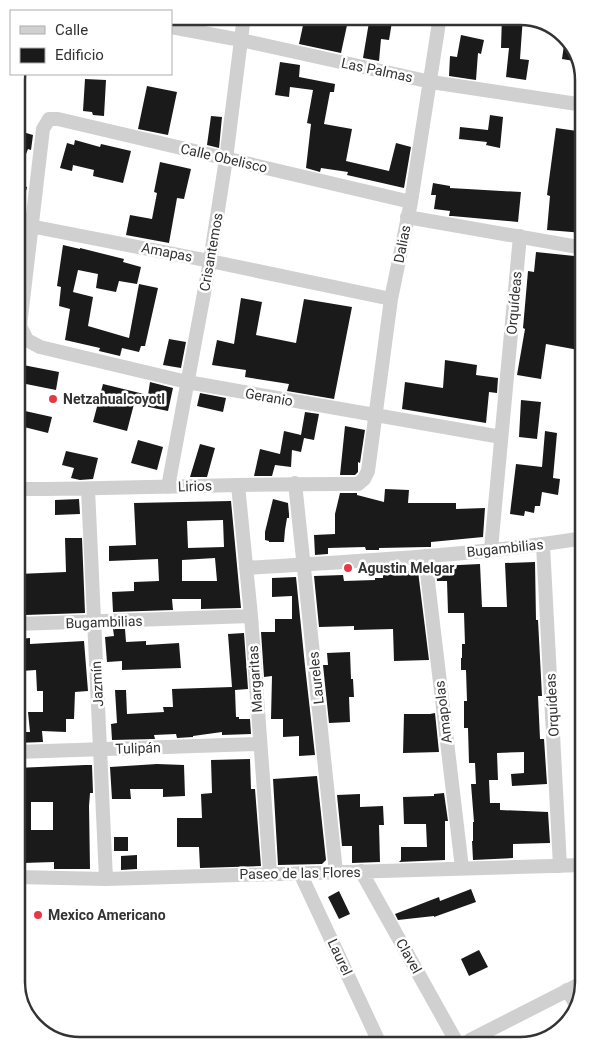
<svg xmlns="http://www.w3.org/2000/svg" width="600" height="1062" font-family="Roboto,sans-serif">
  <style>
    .building { fill: #1a1a1a; fill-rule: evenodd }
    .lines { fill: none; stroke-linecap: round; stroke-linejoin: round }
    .street { stroke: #d0d0d0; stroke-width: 14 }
    .poi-dot { fill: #e63946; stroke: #fff; stroke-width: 2 }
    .labels { text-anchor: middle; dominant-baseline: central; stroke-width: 5; stroke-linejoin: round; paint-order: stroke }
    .street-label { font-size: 14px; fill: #333; stroke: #fff }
    .poi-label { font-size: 14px; font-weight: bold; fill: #333; stroke: #fff; text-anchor: start }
    .rim { fill: none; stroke: #333; stroke-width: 2.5 }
  </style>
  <rect width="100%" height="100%" fill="#fff"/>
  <path class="building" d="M305,16H349L341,53L299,44Z
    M370,16H393L389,40L381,39L379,61L363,58Z
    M502,16H523L520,59L529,60L526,80L506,77L509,48H501Z
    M461,35L484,40L481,54L478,53L476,80L449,76L450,56L457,57Z
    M565,38L577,52L580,62L562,59Z
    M280,62L300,65L299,77L335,84L334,92H330L324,124L352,129L346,161L389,171L396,143L411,147L404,188L347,175L348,172L321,168L320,172L306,168L311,124L307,123L313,90L290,87L289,97L275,95Z
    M85,79L106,80L104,116L93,115L92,112L83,111Z
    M147,86L177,92L168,135L138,129Z
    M490,115L503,117L500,148L486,145L487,142L459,139L460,127L488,130Z
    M211,116L222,117L219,148L207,145Z
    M556,128L584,132V233L547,230L550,196L547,195Z
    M16,130L33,135L31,150L28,149L26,154L16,152Z
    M75,140L100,147L101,144L131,151L123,183L93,176L94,170L73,165L72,171L60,168L67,143L74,145Z
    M160,162L191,169L184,199L177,198L169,243L126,235L130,215L152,219L157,193L154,192Z
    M433,183L450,186V188L521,192L518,222L452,216H449L450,211L434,209L436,195H431Z
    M16,184L27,187L19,219H16Z
    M63,245L80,249V248L124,259L123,262L141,267L137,284L119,281L116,292L96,288L98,274L78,270L73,292L93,297L88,326L129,338L139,284L158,288L145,346H141L139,352L122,348L120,356L99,351L100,348L65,340L70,309L59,306L61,287L57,286Z
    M536,252L584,257V351L546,344L541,379L517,375L525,329L523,328L528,271L534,272Z
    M241,298L262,302L256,335L296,343L304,299L352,307L334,399L287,391L289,384L245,377L246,370L212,365L217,340L234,344Z
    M169,339L186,342L181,368L163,365Z
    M445,360L477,365L476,375L498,378L497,393L489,392L486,423L402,409L405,382L443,388Z
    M18,364L59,372L56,390L16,382Z
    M150,382L173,388L168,411L134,404L127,431L93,422L103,384L148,395Z
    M200,393L226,398L223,412L197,406Z
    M521,400L541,402L537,439L519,437Z
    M16,409L52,417L48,433L16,425Z
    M305,412L319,414L314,440L304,438L301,452L292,450L291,467L275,465L272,476H254L260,449L280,454L284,431L301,435Z
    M345,426L365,430L360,463L358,462V472L355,475H340Z
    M545,431L557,433L553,478L560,479L558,495L542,492L540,506H535L534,513L525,511L524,516L510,514L516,464L542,467Z
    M138,440L163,447L157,470L131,463Z
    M200,444L215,448L207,477H190Z
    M66,451L98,458L93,479L80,480L71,478L74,468L62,465Z
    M385,489L409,490L408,503H456V509L485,508L483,537L431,542V547H427L379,548V550H366L365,547L328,548V554L315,555L314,535L335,534V514L340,493H357V495L384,502Z
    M79,499L80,514L55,515V500Z
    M273,499L288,503L289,514V518H287L285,530L284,542H269V541L265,540V532Z
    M231,501L241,608L201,609V599H172L173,610L113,612L112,592L134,591V582L159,581L158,559L109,561V546L136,545L134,503ZM223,520L224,547L188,548L187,521ZM215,558L217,581H182V560Z
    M65,538H82L85,613L25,615V596H19L18,574L66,572Z
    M535,562L536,620H538L542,696H538L540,739H544L547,784L512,786L511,774L524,773V752L497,753L498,780H489L490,803H500V810L548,812L550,843L513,844V858L473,860L472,841H473V822H474L471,784H476L475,763H469L468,728H464V701H467L466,670H461V658H462V644H465L464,613H448L447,581H437L436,571L439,570L438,566L480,564L482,607H507L505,563Z
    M383,570L418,571L429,660L394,661L393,629L354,630V626L319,627L314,576L343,575L344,581L375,580V578H383Z
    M296,577L305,666L315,755L299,756V736L283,737V719H271L272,676L264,677L261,632H275V619H292V596L272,597V578Z
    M113,629H125L126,642L146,641V645L179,643L181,668L122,670V661L107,662L105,637L114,636Z
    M244,633L248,689L235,690L236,717H239V719H250L251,734L222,735V732L193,736V737L177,738L176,734L154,735L155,739L112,740L111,724L117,723L115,690H126L127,714L164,712L163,707H173L172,689L232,687L228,634Z
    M30,638V644L84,641L88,691L75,692L74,719H66V732L42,731L43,742L16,743V732H30L28,712H43V691H37L36,670L21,671L18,639Z
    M350,652L351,679H353L354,697H349L350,722L329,723L323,665H328L327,653Z
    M430,714L435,713L439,752L403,753L404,714Z
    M250,759L251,789H255L261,866L200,868L199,847H177V818H202L201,794L212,793L211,760Z
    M157,764L184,765L185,796L163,797V789H130L131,799H112L110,767Z
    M85,765H92L93,793H90L89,806L90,869H54V862L23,863V855H16V768ZM31,802H53V830H31Z
    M317,776L326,860L322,864L278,865L273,779Z
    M444,793L448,821H445V860L399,862L401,860V847H427L426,824H404L403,797L434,796V794Z
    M360,794V807L383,806L384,825H379L380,862L352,863V846H342L337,795Z
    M114,837H128V851H114Z
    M137,855V869L121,870V856Z
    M471,889L476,902L434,917V916L398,920L395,914L439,897L440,901Z
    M339,891L350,914L339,919L328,897Z
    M479,950L488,967L469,976L461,959Z"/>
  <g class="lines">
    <path class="street" d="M171,27L241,40L431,82L584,105
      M411,202L58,119H49L43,129L20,326L27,340L40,347L187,382L501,437
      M407,217L584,248
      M30,226L210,261L391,299
      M295,483L336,872
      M238,485L251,616L270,873
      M168,487L210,261L226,159L244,16
      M16,489C130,489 244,483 358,484L364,479L368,471L391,299L411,202L440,16
      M88,489L106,879
      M543,545L560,866
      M491,549L520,236
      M425,556L462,868
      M246,568C359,561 472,556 584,538
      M16,624L251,616
      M16,752L259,744
      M361,871L456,1041
      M300,873L379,1042
      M16,877L106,879L584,865
      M567,990L577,1006
      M470,1040L584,982"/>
  </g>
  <g class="poi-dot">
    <circle cx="53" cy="399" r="5"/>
    <circle cx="348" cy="568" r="5"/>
    <circle cx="38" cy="915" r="5"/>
  </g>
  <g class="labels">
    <g class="street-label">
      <text transform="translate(377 70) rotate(12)">Las Palmas</text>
      <text transform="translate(224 158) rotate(13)">Calle Obelisco</text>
      <text transform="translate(402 244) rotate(-79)">Dalias</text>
      <text transform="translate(167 252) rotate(11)">Amapas</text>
      <text transform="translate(211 252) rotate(-80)">Crisantemos</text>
      <text transform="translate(514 303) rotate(-85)">Orquídeas</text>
      <text transform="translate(269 397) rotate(10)">Geranio</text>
      <text transform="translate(195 486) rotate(-2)">Lirios</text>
      <text transform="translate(505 548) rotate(-6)">Bugambilias</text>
      <text transform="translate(104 622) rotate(-2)">Bugambilias</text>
      <text transform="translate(316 678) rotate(-96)">Laureles</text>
      <text transform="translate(255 679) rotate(-94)">Margaritas</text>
      <text transform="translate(97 684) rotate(-93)">Jazmín</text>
      <text transform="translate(552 705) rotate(-93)">Orquídeas</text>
      <text transform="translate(443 712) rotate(-97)">Amapolas</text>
      <text transform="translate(138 748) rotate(-2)">Tulipán</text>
      <text transform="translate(300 873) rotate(-1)">Paseo de las Flores</text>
      <text transform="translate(409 956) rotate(61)">Clavel</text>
      <text transform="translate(340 957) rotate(65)">Laurel</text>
    </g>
    <g class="poi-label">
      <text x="63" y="399">Netzahualcoyotl</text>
      <text x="358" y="568">Agustin Melgar</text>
      <text x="48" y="915">Mexico Americano</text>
    </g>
  </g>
  <path d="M0 0H600V1062H0ZM80 25H520A55 55 0 0 1 575 80V982A55 55 0 0 1 520 1037H80A55 55 0 0 1 25 982V80A55 55 0 0 1 80 25Z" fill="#fff" fill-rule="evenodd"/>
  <path class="rim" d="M80 25H520A55 55 0 0 1 575 80V982A55 55 0 0 1 520 1037H80A55 55 0 0 1 25 982V80A55 55 0 0 1 80 25Z"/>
  <rect x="10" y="10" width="162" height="65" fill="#ffffff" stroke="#adadad"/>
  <rect x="20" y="26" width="25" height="8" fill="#d0d0d0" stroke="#adadad"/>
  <text x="55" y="35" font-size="15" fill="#333333">Calle</text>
  <rect x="20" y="48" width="25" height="15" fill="#1a1a1a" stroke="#adadad"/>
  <text x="55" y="60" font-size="15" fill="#333333">Edificio</text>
</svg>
